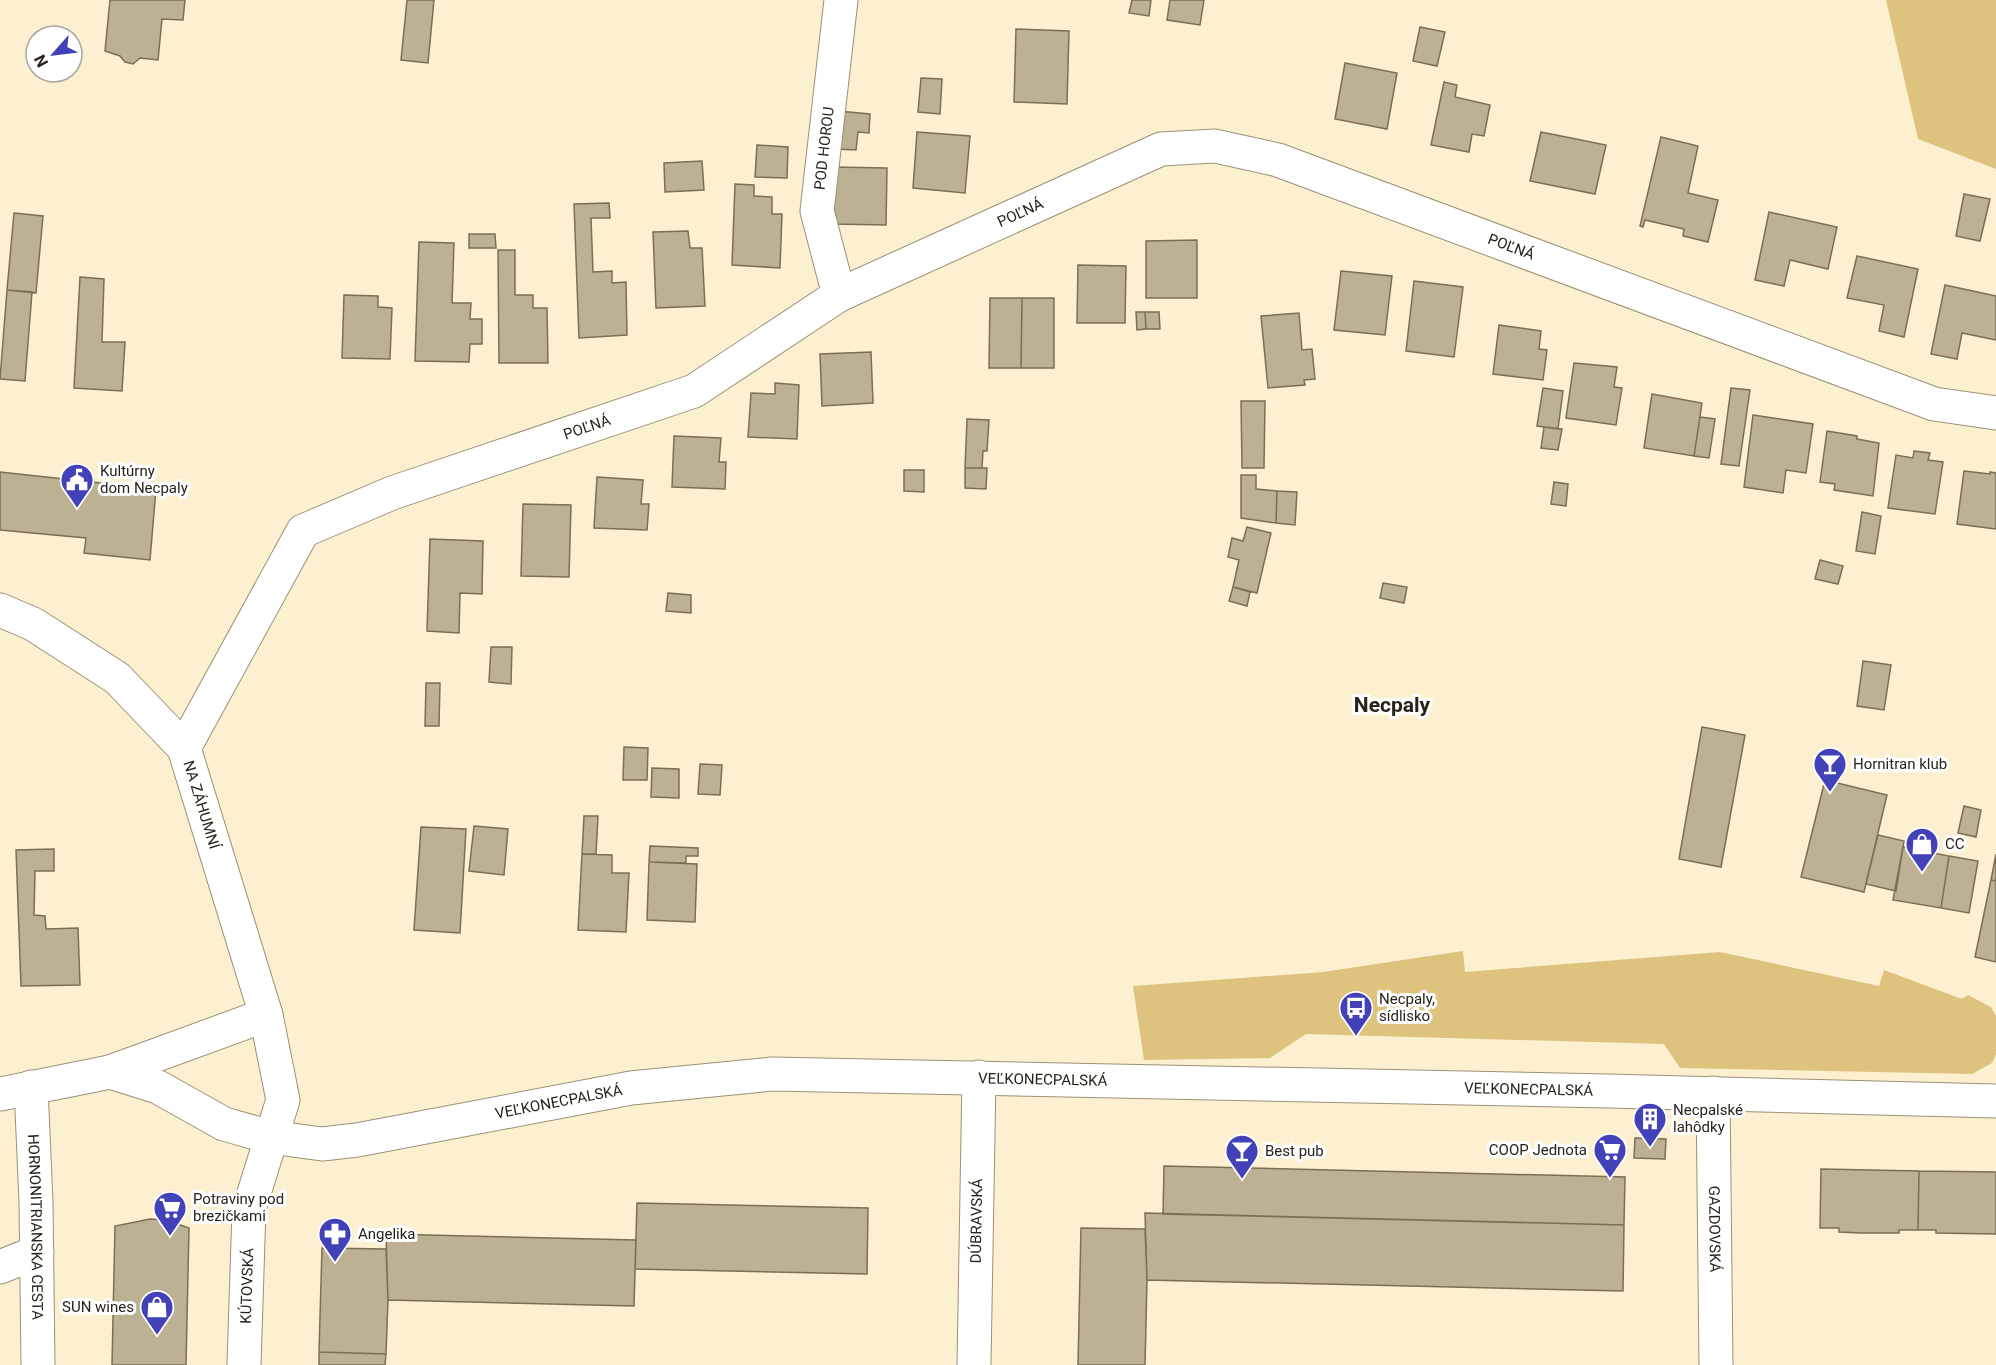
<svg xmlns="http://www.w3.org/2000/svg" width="1996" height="1365" font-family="Roboto,sans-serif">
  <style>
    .green { fill: #dec37e }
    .building { fill: #bdb194; stroke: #7a6f54; stroke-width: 1.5 }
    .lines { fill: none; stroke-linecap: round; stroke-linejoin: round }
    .minor-casing { stroke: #9c9175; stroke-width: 35 }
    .minor { stroke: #fff; stroke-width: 33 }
    .labels { text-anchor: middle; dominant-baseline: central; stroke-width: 6; stroke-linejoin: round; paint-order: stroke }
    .street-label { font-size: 15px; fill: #272318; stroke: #fff }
    .poi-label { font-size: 15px; fill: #272318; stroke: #fff; text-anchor: start }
    .district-label { font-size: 21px; font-weight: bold; fill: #272318; stroke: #fff }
  </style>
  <rect width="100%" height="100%" fill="#fcf0d1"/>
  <path class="green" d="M1886,0H1996V169L1918,139Z
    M1463,951L1465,972L1720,952L1879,986L1884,970L1962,999L1968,995L1991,1007L1996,1016V1054L1992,1063L1972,1074L1680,1068L1664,1044L1306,1034L1270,1058L1144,1060L1133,986L1323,972Z"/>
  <path class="building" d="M110,0H185L183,20L162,19L158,60L140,58L133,64L125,62L120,56L105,51Z
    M407,0H434L428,63L401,60Z
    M1132,0H1151L1149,16L1129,13Z
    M1170,0H1204L1200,25L1167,20Z
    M1420,27L1445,32L1437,66L1413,61Z
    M1016,29L1069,31L1067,104L1014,102Z
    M1345,63L1397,73L1387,129L1335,119Z
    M921,78L942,79L940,114L918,112Z
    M1444,82L1457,85L1455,97L1490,105L1484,136L1472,134L1469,152L1431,145Z
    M838,111L870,114L869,133L858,132L856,150L835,149Z
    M917,132L970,136L965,193L913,188Z
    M1541,132L1606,145L1595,194L1530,181Z
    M1661,137L1698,146L1688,193L1718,200L1708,242L1683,236L1684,229L1645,220L1643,227L1640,226Z
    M757,145L788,147L787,178L755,177Z
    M702,161L704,190L665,192L664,163Z
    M834,167L887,168L886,225L833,224Z
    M735,184L754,185V196L772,197V214H782L780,268L732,265Z
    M1964,194L1990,199L1980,241L1956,236Z
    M609,203L610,218H591L593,272L612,271V283L626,282L627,335L579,338L574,204Z
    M1769,212L1837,227L1828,269L1790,260L1784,286L1755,280Z
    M14,213L43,216L36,293L7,290Z
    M688,231L690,248H702L705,306L656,308L653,232Z
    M469,234H495L496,248H469Z
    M1197,240V298H1146V241Z
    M419,242L454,243L452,303H471L470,319H482V344H470L469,362L415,361Z
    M498,250H515V295H533V308H547L548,363H499Z
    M1857,256L1918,269L1904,337L1879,331L1884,305L1847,298Z
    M1078,265L1126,266L1125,323H1077Z
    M1341,271L1392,276L1385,335L1334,330Z
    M80,277L104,279L102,342H125L122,391L74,388Z
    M1414,281L1463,287L1454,357L1406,351Z
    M1945,285L1996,296V340L1962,333L1957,359L1931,354Z
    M7,290L32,292L25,381L0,379Z
    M344,295L378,296V307L392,308L390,359L342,358Z
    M990,298H1022L1021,368H989Z
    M1022,298H1054V368H1021Z
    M1136,312H1145L1146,329L1137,330Z
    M1145,312H1159L1160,329H1146Z
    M1299,313L1302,350L1312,349L1315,379L1304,380L1305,385L1268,388L1261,316Z
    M1499,325L1541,331L1539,349L1547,350L1543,380L1493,374Z
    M871,352L873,403L822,406L820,354Z
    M1574,363L1617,367L1614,387L1622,388L1616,425L1566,418Z
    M775,383L799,385L797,439L748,437L751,393L775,394Z
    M1543,388L1563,391L1558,429L1537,426Z
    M1731,388L1750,390L1739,466L1721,464Z
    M1652,394L1702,403L1694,456L1644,448Z
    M1241,401H1265L1264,468H1242Z
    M1753,415L1813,424L1806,473L1786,470L1783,493L1744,487Z
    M1700,417L1715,419L1709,458L1694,456Z
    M967,419L989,420L987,451H983L982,468H965Z
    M1544,427L1562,429L1558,450L1541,448Z
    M1827,431L1857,436V439L1879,443L1873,496L1834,490L1835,484L1820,482Z
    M674,436L721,438L719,462H726L725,489L672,487Z
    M1914,451L1930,453L1928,460L1943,462L1935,514L1888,508L1896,455L1913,458Z
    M965,468H987L986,489L965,488Z
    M904,470H924V492L904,491Z
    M1964,471L1990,474V472L1996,473V529L1957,524Z
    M0,472L156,489L150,560L84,553L86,538L0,530Z
    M1241,475H1256V489L1277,491L1276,523L1241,518Z
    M597,477L643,480L641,504H649L647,530L594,528Z
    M1554,482L1568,484L1566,506L1551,504Z
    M1277,491L1297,492L1295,525L1276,523Z
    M523,504L571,505L569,577L521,576Z
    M1862,512L1881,516L1875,554L1856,551Z
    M1247,527L1271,533L1257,593L1233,587L1239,560L1228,557L1232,538L1243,541Z
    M430,539L483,541L482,594L460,593L459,633L427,631Z
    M1820,560L1843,566L1838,584L1815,579Z
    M1383,583L1407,587L1404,603L1380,598Z
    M1233,587L1250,592L1247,606L1229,601Z
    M668,593L691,595V613L666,611Z
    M491,647H512L511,684L489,682Z
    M1863,661L1891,665L1884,710L1857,706Z
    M426,683H440L439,726H425Z
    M1702,727L1745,735L1721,867L1679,859Z
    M624,747L648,748L647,780H623Z
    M700,764L722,765L720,795L698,794Z
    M652,768L679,769V798L651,797Z
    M1825,780L1887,795L1864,892L1801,877Z
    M1964,806L1981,810L1976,837L1958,833Z
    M584,816H598L596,854H582Z
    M474,826L508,829L504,875L469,871Z
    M421,827L466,829L460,933L414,930Z
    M1878,835L1904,841L1896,891L1866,884Z
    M650,846L698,848V856H686V863L649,862Z
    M1903,847L1949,856L1941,908L1893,900Z
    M54,849V871H35L34,915L45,916L46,929L78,928L80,985L21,986L16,850Z
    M582,854L612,855V873H629L626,932L578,930Z
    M1996,854V881L1991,880Z
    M1949,856L1978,861L1969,913L1941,908Z
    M649,862L697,864L695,922L647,920Z
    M1991,880L1996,881V962L1975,957Z
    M1635,1138L1666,1139L1665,1159L1634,1158Z
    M1164,1166L1625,1177L1624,1225L1163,1214Z
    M1821,1169L1919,1171L1918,1230H1899V1233H1861L1839,1232V1228H1820Z
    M1919,1171L1996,1172V1234L1936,1233V1230H1918Z
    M637,1203L868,1208L867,1274L635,1269Z
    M1145,1213L1624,1225L1623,1291L1147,1280Z
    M150,1219L166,1220L189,1228L186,1365H112L115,1226Z
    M1081,1228L1145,1229L1147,1280L1145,1365H1078Z
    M386,1234L636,1240L634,1306L388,1300Z
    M322,1248L386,1249L388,1300L386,1354L319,1352Z
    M319,1352L386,1354L385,1365H319Z"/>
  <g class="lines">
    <g class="minor-casing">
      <g id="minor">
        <path id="s1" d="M839,295L817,211L841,0"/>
        <path id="s2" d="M0,610L33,624L117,678L184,748L266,1015L283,1100L249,1209L244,1365"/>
        <path id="s3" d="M184,748L303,531L392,493L694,391L839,295L1161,149L1215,146L1278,160L1934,404L1996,413"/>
        <path d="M110,1072L266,1015"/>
        <path id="s4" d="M31,1087L36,1202L38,1365"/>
        <path id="s5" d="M1713,1093L1716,1365"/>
        <path id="s6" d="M0,1094L110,1072L158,1087L224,1124L270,1137L322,1144L357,1140L631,1088L772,1074L1608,1091L1996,1101"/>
        <path d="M0,1267L37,1252"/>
        <path id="s7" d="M974,1365L979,1077"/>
      </g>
    </g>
    <use href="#minor" class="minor"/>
  </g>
  <defs>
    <g id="civic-pin" transform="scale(1.725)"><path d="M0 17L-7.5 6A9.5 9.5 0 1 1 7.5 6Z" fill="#4241b7" stroke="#fff"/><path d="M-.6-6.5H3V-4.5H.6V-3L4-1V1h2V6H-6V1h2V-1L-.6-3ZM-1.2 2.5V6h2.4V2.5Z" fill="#fff"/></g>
    <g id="bar-pin" transform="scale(1.725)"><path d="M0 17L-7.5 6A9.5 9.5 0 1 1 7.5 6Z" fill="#4241b7" stroke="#fff"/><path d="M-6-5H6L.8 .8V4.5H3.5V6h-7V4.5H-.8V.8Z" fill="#fff"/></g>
    <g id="shop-pin" transform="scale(1.725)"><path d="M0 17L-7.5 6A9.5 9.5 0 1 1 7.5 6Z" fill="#4241b7" stroke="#fff"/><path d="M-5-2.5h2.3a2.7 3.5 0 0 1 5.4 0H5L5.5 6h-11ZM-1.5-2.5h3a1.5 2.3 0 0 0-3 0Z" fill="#fff"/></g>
    <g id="bus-pin" transform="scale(1.725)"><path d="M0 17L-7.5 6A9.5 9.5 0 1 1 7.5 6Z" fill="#4241b7" stroke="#fff"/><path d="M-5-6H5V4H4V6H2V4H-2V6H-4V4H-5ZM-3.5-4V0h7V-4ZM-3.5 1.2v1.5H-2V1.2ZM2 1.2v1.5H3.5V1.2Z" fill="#fff"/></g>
    <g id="building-pin" transform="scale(1.725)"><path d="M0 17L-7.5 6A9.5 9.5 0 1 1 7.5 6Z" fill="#4241b7" stroke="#fff"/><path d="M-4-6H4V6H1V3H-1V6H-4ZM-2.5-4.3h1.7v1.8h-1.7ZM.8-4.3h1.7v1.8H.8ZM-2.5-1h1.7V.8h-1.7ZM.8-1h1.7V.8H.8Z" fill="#fff"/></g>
    <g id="supermarket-pin" transform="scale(1.725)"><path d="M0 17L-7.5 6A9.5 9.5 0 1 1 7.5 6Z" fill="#4241b7" stroke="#fff"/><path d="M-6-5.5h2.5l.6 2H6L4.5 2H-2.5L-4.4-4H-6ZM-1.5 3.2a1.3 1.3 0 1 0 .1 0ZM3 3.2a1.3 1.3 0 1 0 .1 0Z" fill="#fff"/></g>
    <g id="pharmacy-pin" transform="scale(1.725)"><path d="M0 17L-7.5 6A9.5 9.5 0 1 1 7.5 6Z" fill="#4241b7" stroke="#fff"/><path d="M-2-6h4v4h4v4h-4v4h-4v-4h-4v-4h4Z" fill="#fff"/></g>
  </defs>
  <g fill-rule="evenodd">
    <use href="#civic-pin" x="77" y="480"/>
    <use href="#bar-pin" x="1830" y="764"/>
    <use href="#shop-pin" x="1922" y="844"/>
    <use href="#bus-pin" x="1356" y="1008"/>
    <use href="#building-pin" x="1650" y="1119"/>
    <use href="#supermarket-pin" x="1610" y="1150"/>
    <use href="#bar-pin" x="1242" y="1151"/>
    <use href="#supermarket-pin" x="170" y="1208"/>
    <use href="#pharmacy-pin" x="335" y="1234"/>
    <use href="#shop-pin" x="157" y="1307"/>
  </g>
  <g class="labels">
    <g class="street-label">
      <text stroke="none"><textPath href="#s1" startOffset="150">POD HOROU</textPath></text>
      <text stroke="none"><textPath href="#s3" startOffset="1036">POĽNÁ</textPath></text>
      <text stroke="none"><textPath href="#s3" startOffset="1558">POĽNÁ</textPath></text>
      <text stroke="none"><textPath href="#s3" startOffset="550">POĽNÁ</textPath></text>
      <text stroke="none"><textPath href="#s2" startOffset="292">NA ZÁHUMNÍ</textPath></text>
      <text stroke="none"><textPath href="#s6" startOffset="1065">VEĽKONECPALSKÁ</textPath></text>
      <text stroke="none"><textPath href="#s6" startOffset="1551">VEĽKONECPALSKÁ</textPath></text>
      <text stroke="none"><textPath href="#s6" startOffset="579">VEĽKONECPALSKÁ</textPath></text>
      <text stroke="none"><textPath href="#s7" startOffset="144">DÚBRAVSKÁ</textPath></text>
      <text stroke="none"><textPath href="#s4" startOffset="140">HORNONITRIANSKA CESTA</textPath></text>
      <text stroke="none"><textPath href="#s5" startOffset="136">GAZDOVSKÁ</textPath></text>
      <text transform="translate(247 1286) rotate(-88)">KÚTOVSKÁ</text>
    </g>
    <g class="poi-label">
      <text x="100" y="471">Kultúrny<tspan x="100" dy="17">dom Necpaly</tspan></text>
      <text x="1853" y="764">Hornitran klub</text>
      <text x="1945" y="844">CC</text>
      <text x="1379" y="999">Necpaly,<tspan x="1379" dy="17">sídlisko</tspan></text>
      <text x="1673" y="1110">Necpalské<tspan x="1673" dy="17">lahôdky</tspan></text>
      <text x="1587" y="1150" text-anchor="end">COOP Jednota</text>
      <text x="1265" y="1151">Best pub</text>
      <text x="193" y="1199">Potraviny pod<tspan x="193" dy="17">brezičkami</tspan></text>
      <text x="358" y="1234">Angelika</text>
      <text x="134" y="1307" text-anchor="end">SUN wines</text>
    </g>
    <g class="district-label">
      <text x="1392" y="705">Necpaly</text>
    </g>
  </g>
  <g transform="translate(54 54) rotate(242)"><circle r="28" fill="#ffffff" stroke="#a9a7a3" stroke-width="1.5"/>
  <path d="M0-4.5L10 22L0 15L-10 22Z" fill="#4241b7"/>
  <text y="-9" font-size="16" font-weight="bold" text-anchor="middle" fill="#272318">N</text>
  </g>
</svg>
